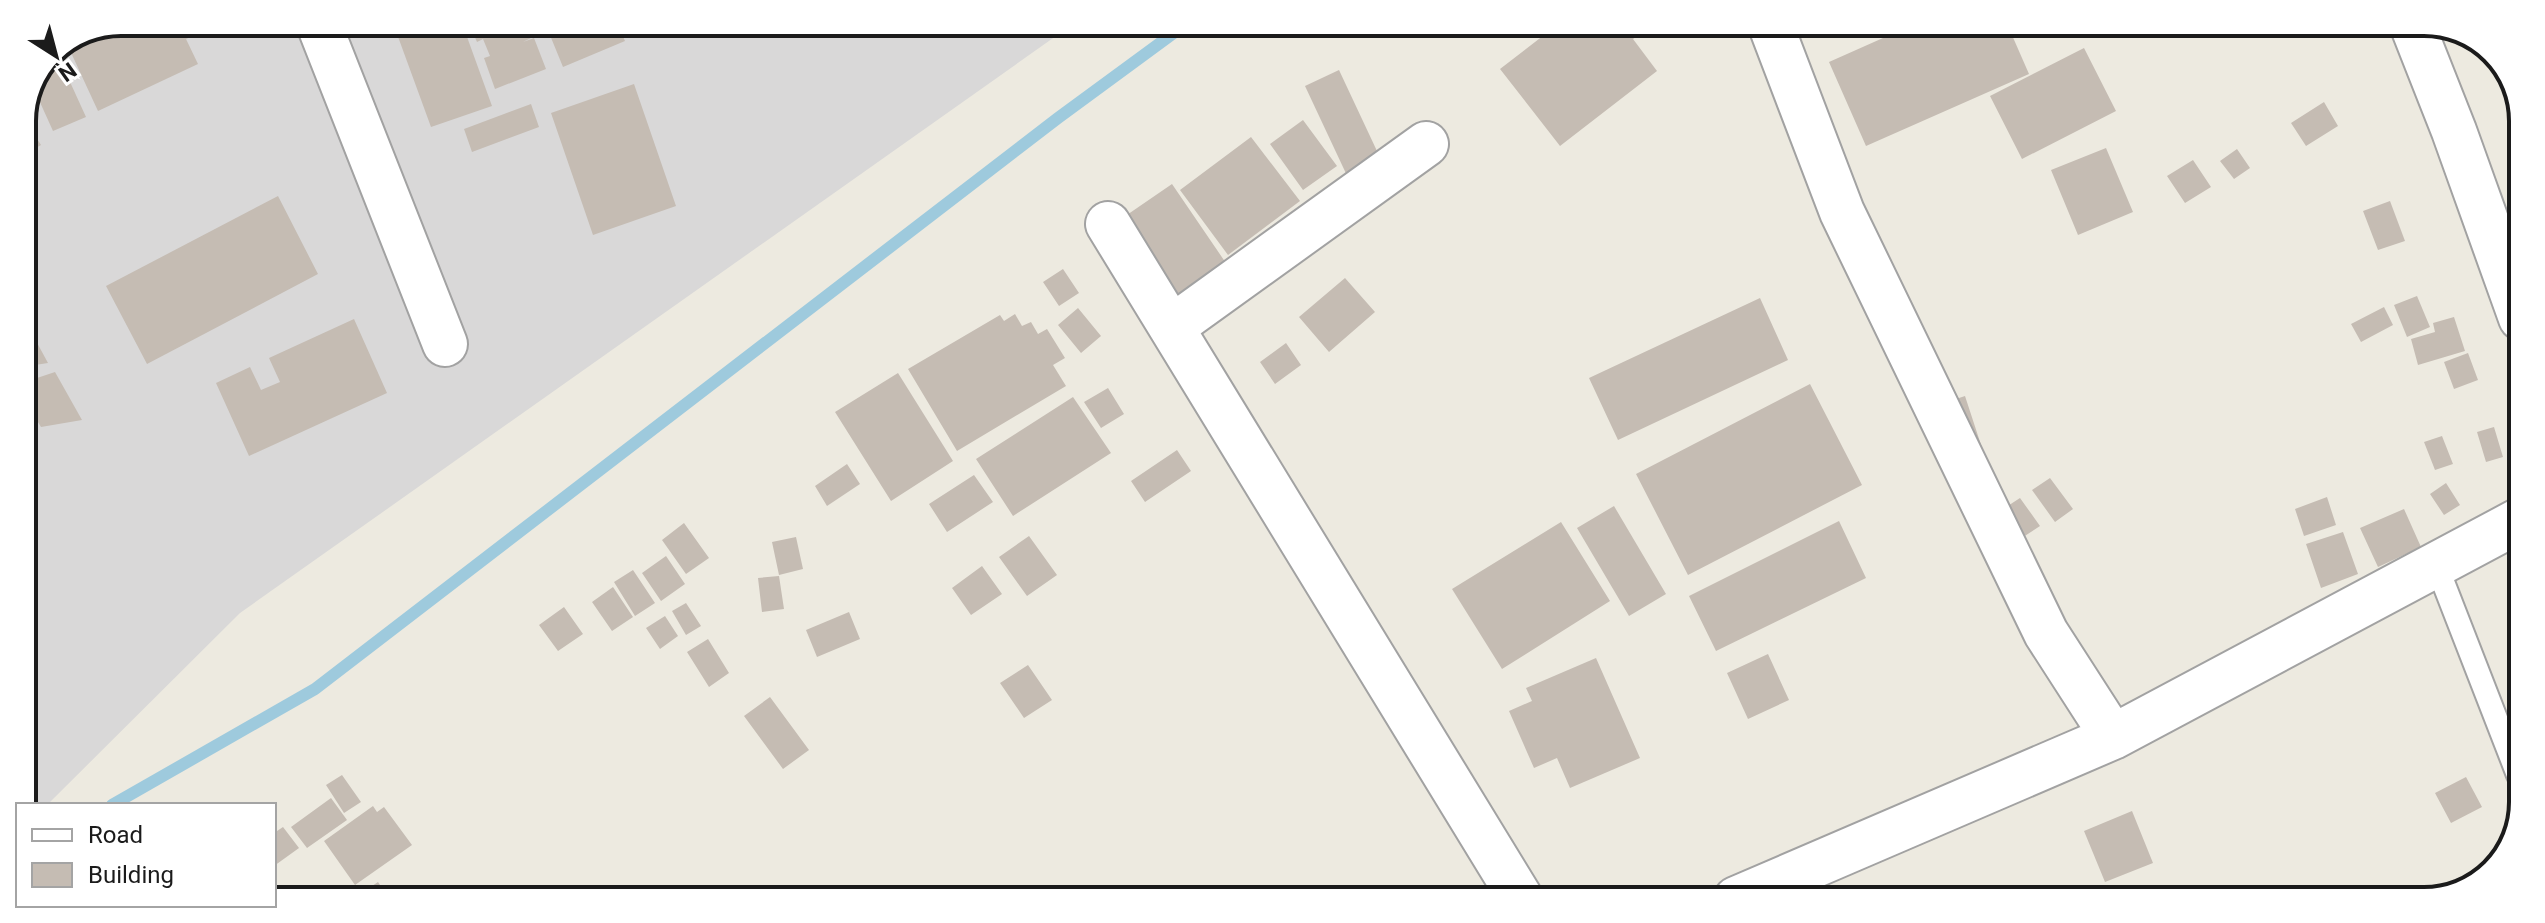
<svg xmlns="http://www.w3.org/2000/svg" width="2545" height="923" font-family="Roboto,sans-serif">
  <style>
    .residential { fill: #d9d8d8 }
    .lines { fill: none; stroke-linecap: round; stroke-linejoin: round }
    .stream { stroke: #9ecadd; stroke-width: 12 }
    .building { fill: #c5bcb3 }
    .service-casing { stroke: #a2a2a2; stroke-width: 26 }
    .minor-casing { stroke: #a2a2a2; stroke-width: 48 }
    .service { stroke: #fff; stroke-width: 22 }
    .minor { stroke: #fff; stroke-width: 44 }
    .rim { fill: none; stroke: #1b1b1b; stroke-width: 4 }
  </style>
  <rect width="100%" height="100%" fill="#edeae0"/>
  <path class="residential" d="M121,22L1073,24L240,613L47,805H22V115L51,51Z"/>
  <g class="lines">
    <path class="stream" d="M112,805L315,689L1058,118L1186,24"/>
  </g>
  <path class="building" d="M121,22H210L212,27L186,39L198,64L98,111L67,44Z
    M393,23H462L492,106L431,127Z
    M469,23H527L533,37L523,42L534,38L546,69L495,89L484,58L490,56L483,39L477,42Z
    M545,23H617L625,41L563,67Z
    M1557,25H1640L1644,31L1633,39L1657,71L1560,146L1500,69Z
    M1910,26H2008L2029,74L1866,146L1829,62Z
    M2084,48L2116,111L2022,159L1990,96Z
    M55,49L86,117L53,131L34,89L51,51Z
    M1339,70L1384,166L1350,182L1305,86Z
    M634,84L676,206L593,235L551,113Z
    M2324,102L2338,126L2306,146L2291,123Z
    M531,104L539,127L472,152L464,129Z
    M24,118L41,145L22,156V119Z
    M1303,120L1337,166L1303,190L1270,144Z
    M1251,137L1300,201L1228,255L1180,190Z
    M2106,148L2133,212L2078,235L2051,170Z
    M2237,149L2250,168L2234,179L2220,161Z
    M2193,160L2211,187L2185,203L2167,176Z
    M1172,184L1230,269L1179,304L1121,219Z
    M278,196L318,274L147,364L106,286Z
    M2390,201L2405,241L2378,250L2363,211Z
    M1063,269L1079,293L1059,306L1043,282Z
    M1345,278L1375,312L1329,352L1299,317Z
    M2417,296L2430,327L2407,337L2394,305Z
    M1760,298L1788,360L1618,440L1589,378Z
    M2384,307L2393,325L2361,342L2351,324Z
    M1078,308L1101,336L1081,353L1058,325Z
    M1015,314L1022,326L1031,322L1038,334L1047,329L1065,358L1053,365L1066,386L957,451L908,369L1000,315L1004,321Z
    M22,315L48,363L22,367Z
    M2454,317L2465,351L2418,365L2411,339L2435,332L2433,323Z
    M354,319L387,393L249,456L216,383L250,367L261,390L280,382L269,358Z
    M1286,343L1301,365L1275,384L1260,362Z
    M2468,353L2478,380L2454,389L2444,362Z
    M55,372L82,420L41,427L22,396V383Z
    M898,373L953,461L891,501L835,412Z
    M1810,384L1862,485L1688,575L1636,474Z
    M1108,388L1124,414L1101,428L1084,402Z
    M1965,396L1983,451L1965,457L1947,402Z
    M1073,397L1111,453L1013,516L976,459Z
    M22,413L37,435L22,444Z
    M2494,427L2503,457L2486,462L2477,432Z
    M2442,436L2453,464L2435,470L2424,442Z
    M1177,450L1191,471L1145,502L1131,481Z
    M847,464L860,484L827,506L815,486Z
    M974,475L993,502L947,532L929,504Z
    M2050,478L2073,509L2055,522L2032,490Z
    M2446,483L2460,505L2444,515L2430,494Z
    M2327,497L2336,525L2304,536L2295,509Z
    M2020,498L2040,526L2017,541L1997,513Z
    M1614,506L1666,594L1629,616L1577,528Z
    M2404,509L2421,547L2378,567L2360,528Z
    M1839,521L1866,578L1716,651L1689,596Z
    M1561,522L1610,601L1502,669L1452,589Z
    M684,523L709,558L686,574L662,540Z
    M2343,532L2358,574L2321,588L2306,544Z
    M1029,536L1057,575L1027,596L999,557Z
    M796,537L803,569L779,575L772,542Z
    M666,556L685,584L661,601L642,573Z
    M982,566L1002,594L971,615L952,588Z
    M633,570L655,603L635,616L614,582Z
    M779,576L784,609L762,612L758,578Z
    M613,587L633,617L612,631L592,602Z
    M686,603L701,626L686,635L672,611Z
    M564,607L583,634L558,651L539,625Z
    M849,612L860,639L817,657L806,630Z
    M665,616L678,636L660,649L646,628Z
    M708,639L729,673L709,687L687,652Z
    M1768,654L1789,700L1748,719L1727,673Z
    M1596,658L1640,758L1570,788L1557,758L1534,768L1509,711L1532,701L1526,688Z
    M1028,665L1052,700L1024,718L1000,683Z
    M770,697L809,750L783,769L744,716Z
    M342,775L361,802L344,813L326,785Z
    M2466,777L2482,807L2451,823L2435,793Z
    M331,798L347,820L307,848L291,827Z
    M373,806L377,812L384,807L412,845L355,885L324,841Z
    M2132,811L2153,863L2105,882L2084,831Z
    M283,827L299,848L274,866V833Z
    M378,882L388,897L357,896Z"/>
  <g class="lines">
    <g class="service-casing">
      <path id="service" d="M2436,564L2518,775"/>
    </g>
    <g class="minor-casing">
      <path id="minor" d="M318,22L445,344
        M1771,26L1842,212L2046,633L2113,737
        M2413,27L2454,131L2521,318
        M1108,224L1521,899
        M1172,327L1426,144
        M1736,899L2113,737L2520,520"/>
    </g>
    <use href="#service" class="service"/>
    <use href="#minor" class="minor"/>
  </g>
  <path d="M0 0H2545V923H0ZM121 36H2424A85 85 0 0 1 2509 121V802A85 85 0 0 1 2424 887H121A85 85 0 0 1 36 802V121A85 85 0 0 1 121 36Z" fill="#fff" fill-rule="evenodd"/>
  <path class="rim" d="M121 36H2424A85 85 0 0 1 2509 121V802A85 85 0 0 1 2424 887H121A85 85 0 0 1 36 802V121A85 85 0 0 1 121 36Z"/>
  <rect x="16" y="803" width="260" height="104" fill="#ffffff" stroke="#a4a4a4" stroke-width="2"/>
  <rect x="32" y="829" width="40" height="12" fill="#ffffff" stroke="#a4a4a4" stroke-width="2"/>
  <text x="88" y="843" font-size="24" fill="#1b1b1b">Road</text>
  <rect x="32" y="863" width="40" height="24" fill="#c5bcb3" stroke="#a4a4a4" stroke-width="2"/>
  <text x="88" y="883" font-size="24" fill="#1b1b1b">Building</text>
  <g transform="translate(56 56) rotate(144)" stroke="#ffffff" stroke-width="6" paint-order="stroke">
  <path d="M0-6L14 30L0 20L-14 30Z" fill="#1b1b1b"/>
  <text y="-12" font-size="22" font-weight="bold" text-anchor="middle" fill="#1b1b1b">N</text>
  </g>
</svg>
